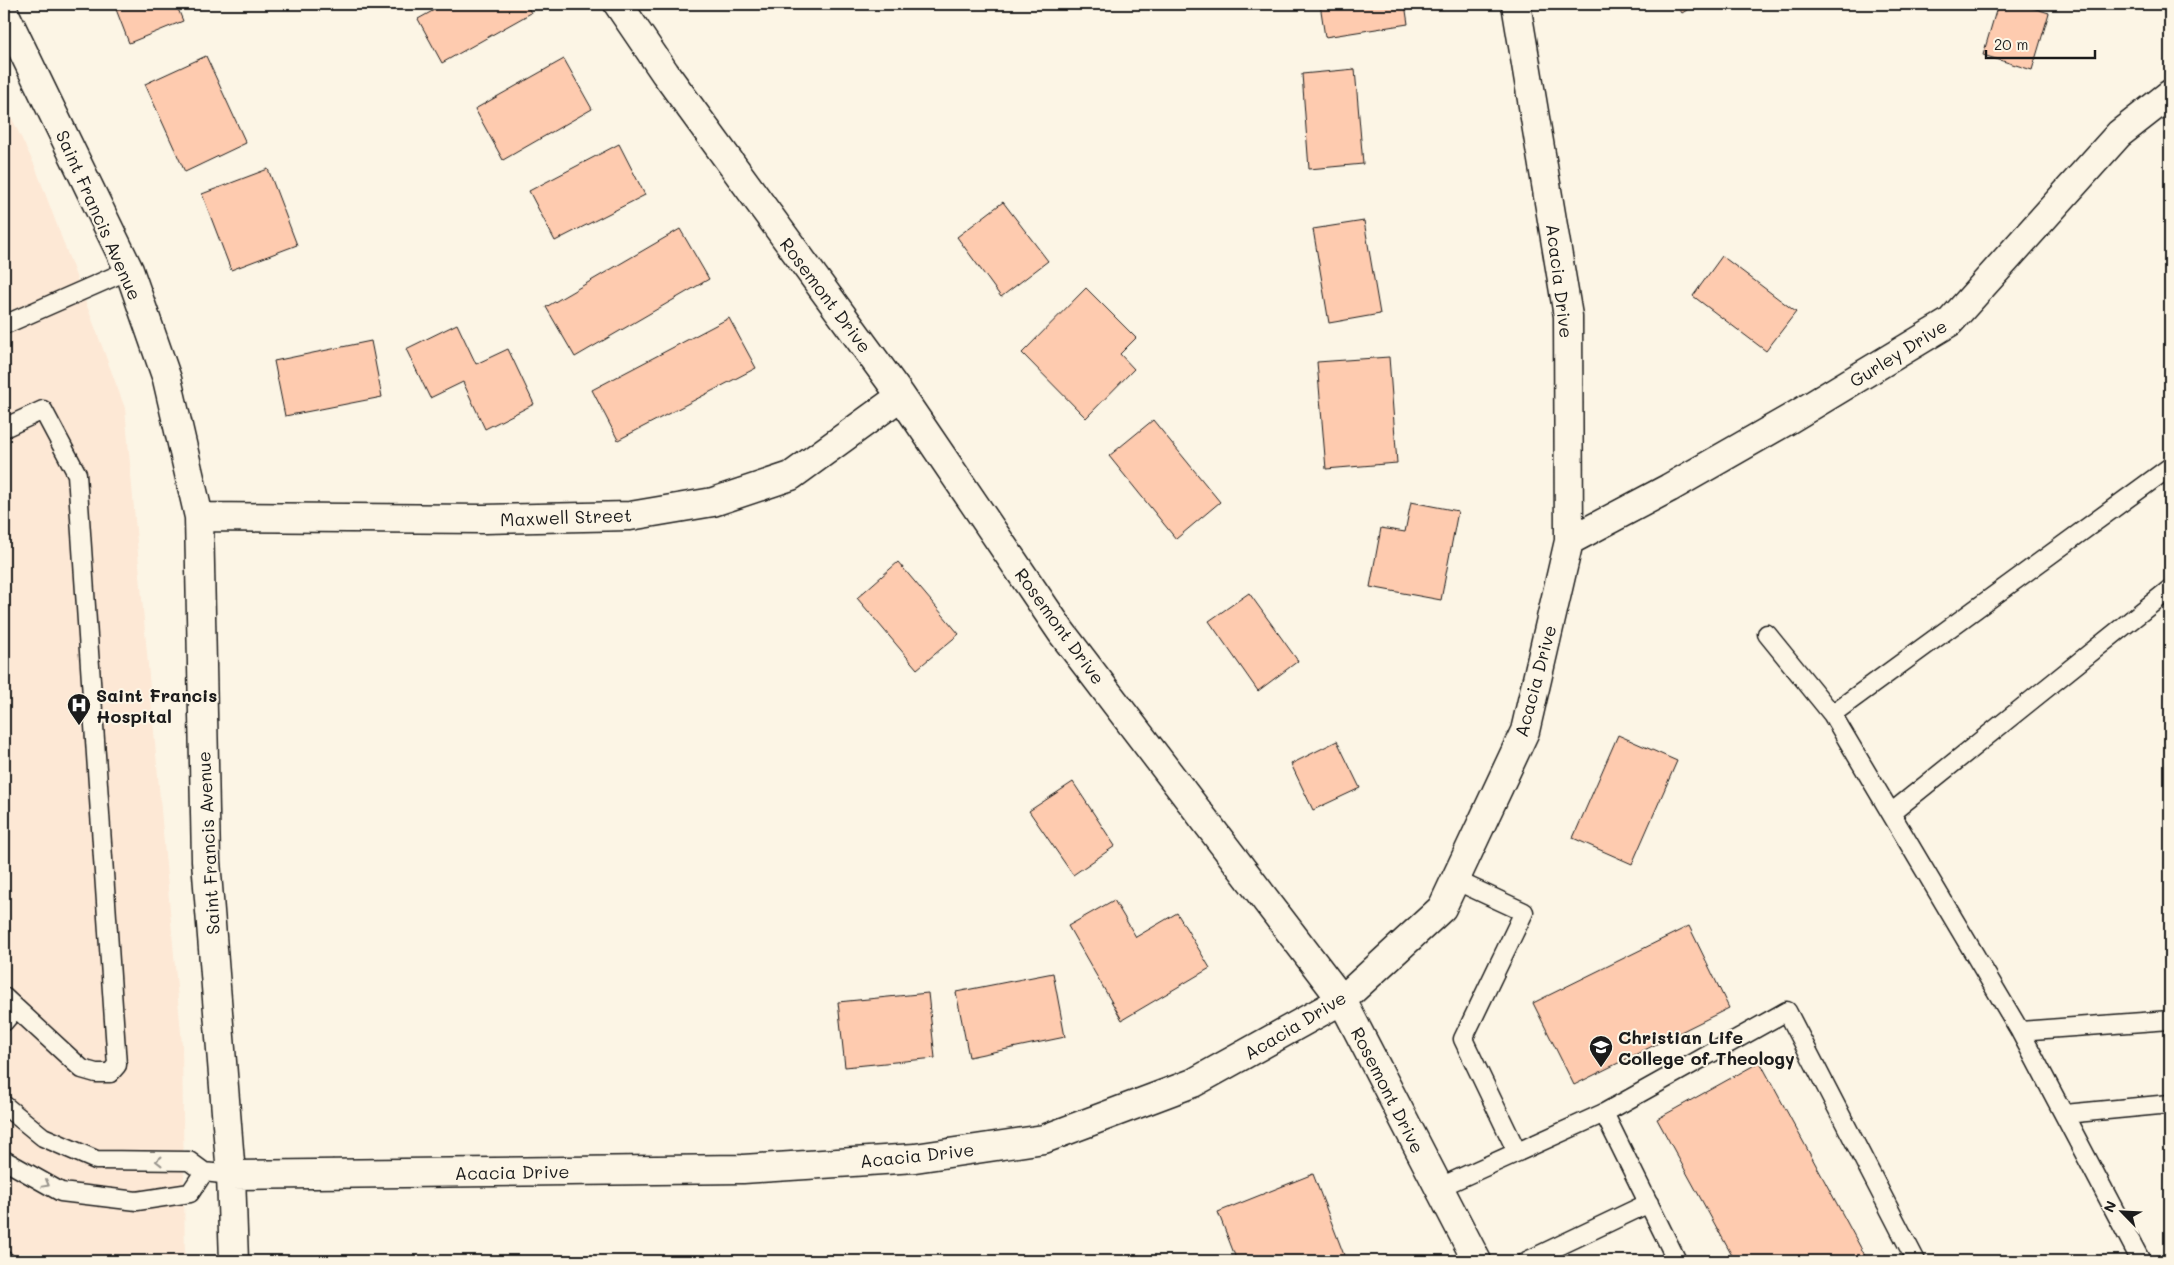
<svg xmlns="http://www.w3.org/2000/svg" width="2174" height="1265" font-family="Mali,sans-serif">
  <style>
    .built { fill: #fde8d5 }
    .building { fill: #fecbaf; stroke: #1c1c1c }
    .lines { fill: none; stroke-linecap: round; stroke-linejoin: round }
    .service-casing { stroke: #1c1c1c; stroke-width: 21 }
    .minor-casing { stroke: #1c1c1c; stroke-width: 31 }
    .service { stroke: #fcf5e5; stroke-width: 18 }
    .minor { stroke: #fcf5e5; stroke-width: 28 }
    .oneway { stroke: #97938b }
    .labels { text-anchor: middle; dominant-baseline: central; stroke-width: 4; stroke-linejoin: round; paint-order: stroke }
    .street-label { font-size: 18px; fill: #1c1c1c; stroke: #fcf5e5 }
    .poi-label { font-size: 18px; font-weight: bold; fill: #1c1c1c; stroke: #fcf5e5; text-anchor: start }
  </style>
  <rect width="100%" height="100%" fill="#fcf5e5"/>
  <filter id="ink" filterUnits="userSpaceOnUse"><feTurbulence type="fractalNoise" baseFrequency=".02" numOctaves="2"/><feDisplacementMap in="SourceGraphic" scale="10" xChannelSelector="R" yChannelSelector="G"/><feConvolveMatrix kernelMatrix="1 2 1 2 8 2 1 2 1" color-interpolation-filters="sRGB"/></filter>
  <g filter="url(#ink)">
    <path class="built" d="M4,102L35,166L125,408L182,1044L185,1261H4Z"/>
    <path class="building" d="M114,4H176L183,21L129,43Z
      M445,4H526L531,13L442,63L418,19Z
      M1320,4H1405L1408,24L1325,37Z
      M1676,4H1697L1682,13Z
      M1998,4H2020L2049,13L2032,70L1983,55Z
      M206,56L246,143L185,172L145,84Z
      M564,59L592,109L503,160L475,109Z
      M1355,69L1363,164L1309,169L1302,74Z
      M619,144L645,195L555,241L529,191Z
      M268,169L297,245L231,270L202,194Z
      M1003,202L1048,261L1001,297L957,237Z
      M1364,221L1380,314L1329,323L1313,229Z
      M680,229L709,279L575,357L546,307Z
      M1722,256L1796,312L1766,351L1693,296Z
      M1086,288L1136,338L1120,354L1134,369L1086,418L1022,353Z
      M729,318L756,368L618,440L592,390Z
      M457,324L476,364L508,349L534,404L485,429L463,382L430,398L406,349Z
      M371,341L382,397L285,416L274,361Z
      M1389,357L1397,463L1326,469L1317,362Z
      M1153,420L1220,502L1176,539L1109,456Z
      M1411,502L1458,511L1441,600L1370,587L1381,528L1405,532Z
      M898,562L959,634L917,669L857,598Z
      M1249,593L1298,661L1258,691L1209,621Z
      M1618,735L1677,761L1632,864L1573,838Z
      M1337,741L1360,788L1313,810L1291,764Z
      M1073,782L1115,846L1073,875L1029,811Z
      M1114,900L1136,937L1177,913L1210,968L1122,1020L1068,926Z
      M1689,926L1729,1008L1574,1085L1533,1003Z
      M1053,973L1065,1037L969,1057L956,992Z
      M928,993L935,1058L845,1067L838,1002Z
      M1760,1062L1868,1261H1735L1657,1119Z
      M1313,1174L1344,1255L1327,1261H1272L1270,1257L1261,1261H1237L1218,1212Z"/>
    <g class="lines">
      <g class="service-casing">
        <path id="service" d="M4,325L129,270
          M4,428L43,410L77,474L117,1065L110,1073H96L82,1069L4,997
          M1767,634L1832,714
          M1891,813L2170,589
          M1455,880L1524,912L1463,1039L1517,1152
          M4,1022L15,1009
          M2020,1031L1832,714L2170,467
          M4,1105L43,1137L96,1160L189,1161L204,1172L231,1175
          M1604,1113L1787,1011L1916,1261
          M2065,1114L2170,1104
          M4,1160L61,1192L137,1201L190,1193L204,1172
          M1438,1188L1604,1113L1677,1261
          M4,1261H5
          M1527,1261L1649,1203
          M2141,1261L2020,1031L2170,1020"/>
      </g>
      <g class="minor-casing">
        <path id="minor" d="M618,4L665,73L901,396L1062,633L1342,1000L1477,1261
          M4,12L129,270L167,379L199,517L206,861L231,1175L234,1261
          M199,517L485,519L630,516L713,502L791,476L901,396
          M1569,541L1669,488L1788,420L1950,322L2119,134L2170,94
          M231,1175L743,1169L915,1158L1044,1139L1193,1083L1342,1000L1442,908L1525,731L1569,541L1568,316L1516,4"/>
      </g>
      <use href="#service" class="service"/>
      <use href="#minor" class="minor"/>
    </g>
    <defs><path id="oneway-chevron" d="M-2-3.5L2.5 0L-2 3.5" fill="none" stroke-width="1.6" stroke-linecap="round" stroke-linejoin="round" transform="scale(1.25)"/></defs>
    <g class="oneway">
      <use href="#oneway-chevron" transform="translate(159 1161) rotate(180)"/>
      <use href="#oneway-chevron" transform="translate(46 1184) rotate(29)"/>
    </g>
  </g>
  <defs>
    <g id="hospital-pin" transform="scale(1.25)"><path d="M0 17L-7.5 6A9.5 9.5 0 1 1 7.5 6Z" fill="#1c1c1c" stroke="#fcf5e5"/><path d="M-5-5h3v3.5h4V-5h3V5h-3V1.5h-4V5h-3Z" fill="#fff"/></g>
    <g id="school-pin" transform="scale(1.25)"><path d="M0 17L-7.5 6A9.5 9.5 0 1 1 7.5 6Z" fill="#1c1c1c" stroke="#fcf5e5"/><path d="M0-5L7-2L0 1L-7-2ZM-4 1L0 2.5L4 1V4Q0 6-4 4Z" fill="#fff"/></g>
  </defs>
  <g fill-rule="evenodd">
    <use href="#hospital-pin" x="79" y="705"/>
    <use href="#school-pin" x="1601" y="1047"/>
  </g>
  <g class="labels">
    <g class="street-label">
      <text transform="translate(99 215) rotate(66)">Saint Francis Avenue</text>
      <text transform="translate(1560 281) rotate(83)">Acacia Drive</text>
      <text transform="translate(826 295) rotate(53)">Rosemont Drive</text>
      <text transform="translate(1898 353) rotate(-32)">Gurley Drive</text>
      <text transform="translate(566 517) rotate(-2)">Maxwell Street</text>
      <text transform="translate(1060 626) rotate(54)">Rosemont Drive</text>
      <text transform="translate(1535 681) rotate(-75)">Acacia Drive</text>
      <text transform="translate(208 843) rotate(-93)">Saint Francis Avenue</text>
      <text transform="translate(1295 1025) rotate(-31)">Acacia Drive</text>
      <text transform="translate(1388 1090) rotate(63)">Rosemont Drive</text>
      <text transform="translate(917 1155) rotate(-6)">Acacia Drive</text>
      <text transform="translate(512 1172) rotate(-1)">Acacia Drive</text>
    </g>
    <g class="poi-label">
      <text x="96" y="695">Saint Francis<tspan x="96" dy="21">Hospital</tspan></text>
      <text x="1618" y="1037">Christian Life<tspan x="1618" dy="21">College of Theology</tspan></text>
    </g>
  </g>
  <rect width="2174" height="1265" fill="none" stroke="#fcf5e5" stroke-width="20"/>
  <rect x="10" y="10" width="2154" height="1245" fill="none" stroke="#1c1c1c" stroke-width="2" filter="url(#ink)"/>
  <g transform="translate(2122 1212) rotate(294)" stroke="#fcf5e5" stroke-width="4" paint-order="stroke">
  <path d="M0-4L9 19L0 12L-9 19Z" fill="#1c1c1c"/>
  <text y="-8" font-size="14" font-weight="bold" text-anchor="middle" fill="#1c1c1c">N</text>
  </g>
  <path d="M1986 50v8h109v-8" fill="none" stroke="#1c1c1c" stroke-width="2.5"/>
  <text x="1994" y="50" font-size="15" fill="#1c1c1c" stroke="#fcf5e5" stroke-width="4" paint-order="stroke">20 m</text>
</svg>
